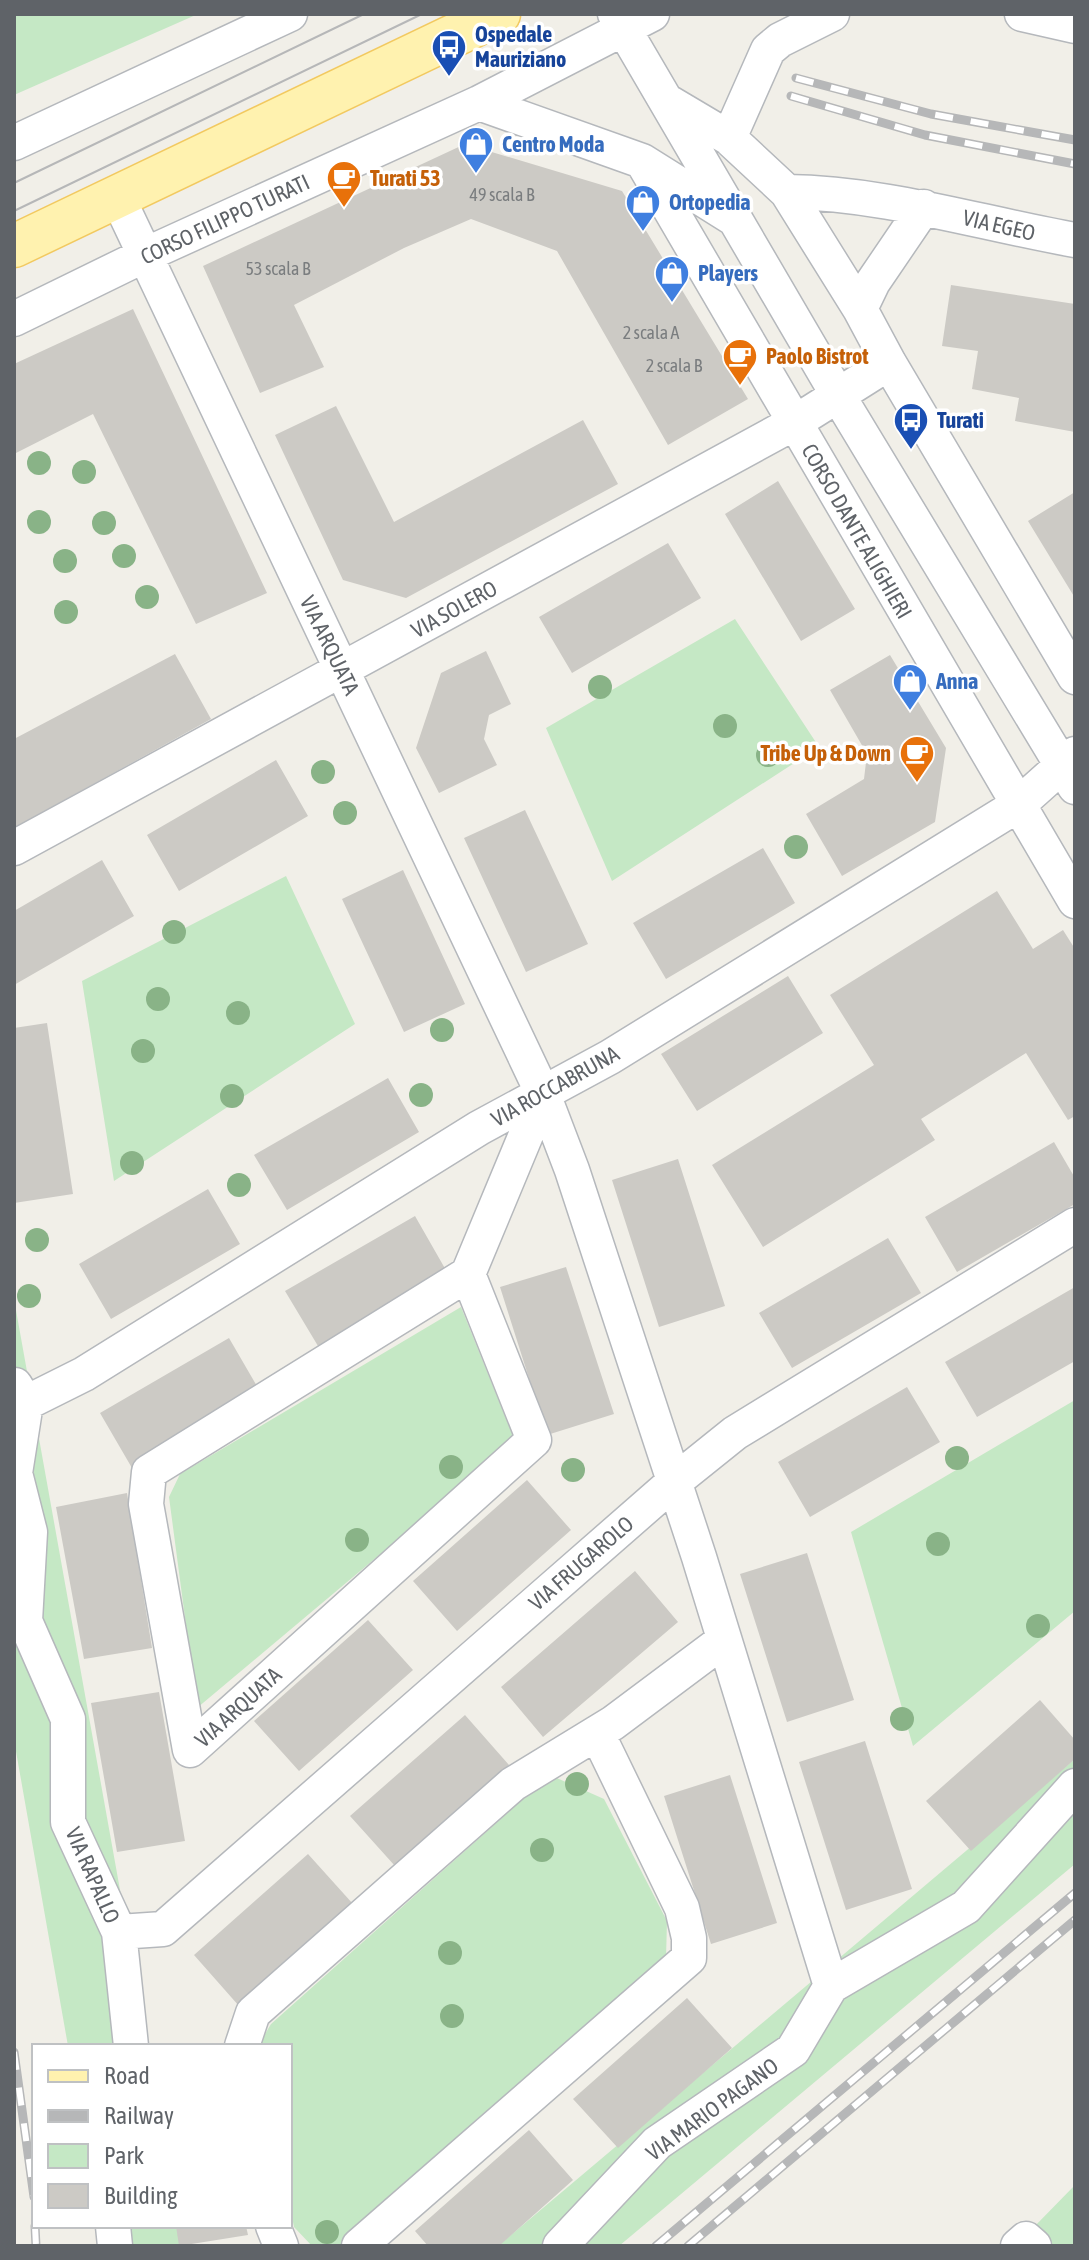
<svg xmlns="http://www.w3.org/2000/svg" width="1089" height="2260" font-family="'Asap Condensed',sans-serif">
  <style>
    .green { fill: #c5e8c5 }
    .building { fill: #cccac5 }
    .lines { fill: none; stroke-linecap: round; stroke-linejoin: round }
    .minor-casing { stroke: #b5b8bc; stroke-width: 37 }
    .major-casing { stroke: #f2c960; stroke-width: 45 }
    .minor { stroke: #fff; stroke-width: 34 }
    .major { stroke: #fff2af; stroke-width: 42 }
    .tram { stroke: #b6b7b8; stroke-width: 2 }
    .rail-casing { stroke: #b6b7b8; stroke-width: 9 }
    .rail { stroke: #fff; stroke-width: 6; stroke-dasharray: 18; stroke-linecap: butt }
    .tree { fill: #89b387 }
    .labels { text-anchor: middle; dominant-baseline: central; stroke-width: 7; stroke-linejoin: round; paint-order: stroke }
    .number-label { font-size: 18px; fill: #7a7d7f }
    .transit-label { font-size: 22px; font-weight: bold; fill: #164399; stroke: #fff; text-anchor: start }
    .shop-label { font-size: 22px; font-weight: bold; fill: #366cbe; stroke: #fff; text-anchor: start }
    .food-label { font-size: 22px; font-weight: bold; fill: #c56008; stroke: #fff; text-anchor: start }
    .street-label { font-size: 22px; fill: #5f6368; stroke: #fff }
  </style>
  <rect width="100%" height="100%" fill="#f1efe8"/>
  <path class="green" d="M14,14H198L14,95Z
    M735,619L819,747L612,881L546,728Z
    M286,876L355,1024L114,1181L82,981Z
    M14,1299L148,2046H68L14,1740Z
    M461,1307L515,1441L197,1708L169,1497L180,1474Z
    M1075,1400V1611L913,1746L851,1532Z
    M1075,1759V1864L619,2246H498Z
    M550,1775L604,1799L667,1921L666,1959L342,2246H312L294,2227L290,2207V2046H258L271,2024Z
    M1075,2185V2246H1055L1033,2228Z
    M99,2226H180L183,2246H103Z"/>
  <path class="building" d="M465,144L622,191L748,399L668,445L557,251L471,219L404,248L294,305L324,367L260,393L203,266Z
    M951,285L1075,304V432L1015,421L1019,398L972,389L978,351L942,346Z
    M133,309L267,593L196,624L93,414L14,454V364Z
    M336,406L394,522L583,420L618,484L406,598L343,580L275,435Z
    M778,481L855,609L801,641L725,514Z
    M1075,492V598L1028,521Z
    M668,543L701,598L572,673L539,617Z
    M486,651L511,704L489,715L484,739L497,765L439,793L416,748L441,673Z
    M175,654L211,719L14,828V739Z
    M890,655L946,748L935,822L842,876L806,814L864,779L867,754L830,690Z
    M276,760L308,816L179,891L147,835Z
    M525,810L588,944L526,972L464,838Z
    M763,848L795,903L666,979L633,923Z
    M102,860L134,916L14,985V911Z
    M403,870L465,1004L404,1032L342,899Z
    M997,891L1033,949L1063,930L1075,949V1116L1068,1120L1026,1053L921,1119L935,1140L763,1247L712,1165L874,1065L830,995Z
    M788,976L823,1033L697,1111L661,1054Z
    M47,1023L73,1194L14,1203V1028Z
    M388,1078L419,1132L287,1210L254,1155Z
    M1054,1142L1075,1178V1204L957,1272L925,1217Z
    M678,1159L725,1306L659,1327L612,1180Z
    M208,1189L240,1244L111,1319L79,1264Z
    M415,1216L447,1272L318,1346L285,1291Z
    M888,1238L921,1293L792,1368L759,1313Z
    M566,1267L614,1414L547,1435L500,1287Z
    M1075,1287V1361L977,1417L945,1362Z
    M229,1338L261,1393L132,1468L100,1413Z
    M907,1387L940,1442L810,1517L778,1462Z
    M527,1480L571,1530L457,1631L413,1581Z
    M127,1493L152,1648L84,1659L56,1507Z
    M807,1553L854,1700L787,1722L740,1574Z
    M635,1571L678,1622L543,1737L501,1687Z
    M368,1620L413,1670L299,1771L254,1721Z
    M159,1692L185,1841L117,1852L91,1703Z
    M1040,1700L1075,1740V1759L971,1851L926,1801Z
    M465,1715L509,1765L395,1866L350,1816Z
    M865,1741L912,1889L846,1910L799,1762Z
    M730,1775L777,1923L711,1944L664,1796Z
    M308,1854L353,1904L239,2006L194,1955Z
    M687,1998L732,2048L618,2148L573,2099Z
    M529,2130L573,2180L499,2246H428L415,2231Z
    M176,2226H246L248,2235L179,2246Z"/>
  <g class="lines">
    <g class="minor-casing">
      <path id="minor" d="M615,14L839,397L1075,787
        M1022,14L1075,26
        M479,103L642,161L733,218
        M670,103L729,138L787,192L860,309L889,363L1075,677
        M729,138L768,50L780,40L832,14
        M14,143L290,14
        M642,161L1075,901
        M787,192C885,193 979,223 1075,240
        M117,196L543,1094L572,1170L699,1557L831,1986
        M860,309L873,282L924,207
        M14,319L145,255L479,103L652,14
        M14,848L794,423L889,363
        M468,1274L534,1440L190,1750L146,1504L149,1472L468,1274L543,1094
        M15,1385L26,1403L15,1473L30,1532L25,1621L68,1719V1822L119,1932L131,2046
        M26,1403L84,1374L479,1128L610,1057L1018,805L1075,754
        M119,1932L163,1929L674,1482L735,1433L1075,1225
        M242,2046L253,2013L513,1784L613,1723L724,1640
        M113,2226L115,2246
        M273,2226L281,2246
        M359,2246L689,1958V1938L682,1908L597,1733
        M560,2246L657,2143L793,2050L831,1986L966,1907L1075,1786
        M1018,2246L1026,2239L1034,2246"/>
    </g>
    <g class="major-casing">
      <path id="major" d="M14,246L499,14"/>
    </g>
    <use href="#minor" class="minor"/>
    <use href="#major" class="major"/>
    <path class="tram" d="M14,183L364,14
      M14,211L422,14"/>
    <g class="rail-casing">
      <path id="rail" d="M796,78L931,114L1075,140
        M791,96L925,135L1075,164
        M14,2052L34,2197
        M35,2226L36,2246
        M656,2246L1075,1893
        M688,2246L1075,1920"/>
    </g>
    <use href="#rail" class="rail"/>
  </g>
  <g class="tree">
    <circle cx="39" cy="463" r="12"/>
    <circle cx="84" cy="472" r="12"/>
    <circle cx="39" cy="522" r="12"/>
    <circle cx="104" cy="523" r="12"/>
    <circle cx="124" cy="556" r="12"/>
    <circle cx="65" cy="561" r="12"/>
    <circle cx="147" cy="597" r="12"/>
    <circle cx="66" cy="612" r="12"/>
    <circle cx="600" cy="687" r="12"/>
    <circle cx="725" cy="726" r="12"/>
    <circle cx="768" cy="755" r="12"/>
    <circle cx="323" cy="772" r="12"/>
    <circle cx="345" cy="813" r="12"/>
    <circle cx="796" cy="847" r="12"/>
    <circle cx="174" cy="932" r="12"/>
    <circle cx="158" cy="999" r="12"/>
    <circle cx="238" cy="1013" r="12"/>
    <circle cx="442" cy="1030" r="12"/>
    <circle cx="143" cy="1051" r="12"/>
    <circle cx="421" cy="1095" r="12"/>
    <circle cx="232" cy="1096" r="12"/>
    <circle cx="132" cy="1163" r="12"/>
    <circle cx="239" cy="1185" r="12"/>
    <circle cx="37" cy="1240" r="12"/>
    <circle cx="29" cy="1296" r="12"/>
    <circle cx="957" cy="1458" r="12"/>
    <circle cx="451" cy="1467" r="12"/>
    <circle cx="573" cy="1470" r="12"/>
    <circle cx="357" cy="1540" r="12"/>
    <circle cx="938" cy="1544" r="12"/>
    <circle cx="1038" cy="1626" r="12"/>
    <circle cx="902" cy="1719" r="12"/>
    <circle cx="577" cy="1784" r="12"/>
    <circle cx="542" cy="1850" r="12"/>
    <circle cx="450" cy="1953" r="12"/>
    <circle cx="452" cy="2016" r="12"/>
    <circle cx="327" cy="2232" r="12"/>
  </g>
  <defs>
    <g id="bus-pin" transform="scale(1.8)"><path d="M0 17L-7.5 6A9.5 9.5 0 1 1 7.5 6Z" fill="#1a4fb4" stroke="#fff"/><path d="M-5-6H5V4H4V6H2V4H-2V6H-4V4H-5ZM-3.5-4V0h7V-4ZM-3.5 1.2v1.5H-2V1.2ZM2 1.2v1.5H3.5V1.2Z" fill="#fff"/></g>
    <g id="shop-pin" transform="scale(1.8)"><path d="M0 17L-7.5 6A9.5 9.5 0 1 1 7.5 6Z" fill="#3f7fe0" stroke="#fff"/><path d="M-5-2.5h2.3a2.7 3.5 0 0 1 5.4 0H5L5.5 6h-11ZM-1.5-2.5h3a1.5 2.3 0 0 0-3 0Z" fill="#fff"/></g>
    <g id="cafe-pin" transform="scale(1.8)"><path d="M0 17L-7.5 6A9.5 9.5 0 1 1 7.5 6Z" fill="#e8710a" stroke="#fff"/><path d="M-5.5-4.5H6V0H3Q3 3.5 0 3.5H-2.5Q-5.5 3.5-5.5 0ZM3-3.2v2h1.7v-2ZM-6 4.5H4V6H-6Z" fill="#fff"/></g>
  </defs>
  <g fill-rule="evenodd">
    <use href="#bus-pin" x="449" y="47"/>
    <use href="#shop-pin" x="476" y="144"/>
    <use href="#cafe-pin" x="344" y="178"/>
    <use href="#shop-pin" x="643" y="202"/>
    <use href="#shop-pin" x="672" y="273"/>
    <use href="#cafe-pin" x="740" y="356"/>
    <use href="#bus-pin" x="911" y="420"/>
    <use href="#shop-pin" x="910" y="681"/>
    <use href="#cafe-pin" x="917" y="753"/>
  </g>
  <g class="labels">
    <g class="number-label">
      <text x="502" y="194">49 scala B</text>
      <text x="278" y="268">53 scala B</text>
      <text x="651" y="332">2 scala A</text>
      <text x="674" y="365">2 scala B</text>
    </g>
    <g class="transit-label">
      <text x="475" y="34">Ospedale<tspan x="475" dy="25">Mauriziano</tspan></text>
      <text x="937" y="420">Turati</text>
    </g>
    <g class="shop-label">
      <text x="502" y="144">Centro Moda</text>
      <text x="669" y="202">Ortopedia</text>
      <text x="698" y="273">Players</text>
      <text x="936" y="681">Anna</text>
    </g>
    <g class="food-label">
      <text x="370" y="178">Turati 53</text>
      <text x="766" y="356">Paolo Bistrot</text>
      <text x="891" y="753" text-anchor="end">Tribe Up &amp; Down</text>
    </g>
    <g class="street-label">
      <text transform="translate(225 219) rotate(-25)">CORSO FILIPPO TURATI</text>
      <text transform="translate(999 225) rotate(13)">VIA EGEO</text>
      <text transform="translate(857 531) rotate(60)">CORSO DANTE ALIGHIERI</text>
      <text transform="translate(454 609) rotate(-29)">VIA SOLERO</text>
      <text transform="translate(330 645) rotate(64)">VIA ARQUATA</text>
      <text transform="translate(555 1086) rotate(-29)">VIA ROCCABRUNA</text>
      <text transform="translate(581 1563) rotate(-41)">VIA FRUGAROLO</text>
      <text transform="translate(238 1707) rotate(-42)">VIA ARQUATA</text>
      <text transform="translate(93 1875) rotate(66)">VIA RAPALLO</text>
      <text transform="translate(712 2109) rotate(-36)">VIA MARIO PAGANO</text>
    </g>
  </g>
  <rect width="1089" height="2260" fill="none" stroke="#5f6368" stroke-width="32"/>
  <rect x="32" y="2044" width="260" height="184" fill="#ffffff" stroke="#bfc1c3" stroke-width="2"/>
  <rect x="48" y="2070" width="40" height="12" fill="#fff2af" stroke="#bfc1c3" stroke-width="2"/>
  <text x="104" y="2084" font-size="24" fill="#5f6368">Road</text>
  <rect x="48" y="2110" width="40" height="12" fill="#b6b7b8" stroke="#bfc1c3" stroke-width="2"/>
  <text x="104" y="2124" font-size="24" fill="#5f6368">Railway</text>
  <rect x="48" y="2144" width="40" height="24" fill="#c5e8c5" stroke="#bfc1c3" stroke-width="2"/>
  <text x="104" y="2164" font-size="24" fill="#5f6368">Park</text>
  <rect x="48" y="2184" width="40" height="24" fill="#cccac5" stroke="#bfc1c3" stroke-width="2"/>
  <text x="104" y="2204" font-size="24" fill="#5f6368">Building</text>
</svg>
